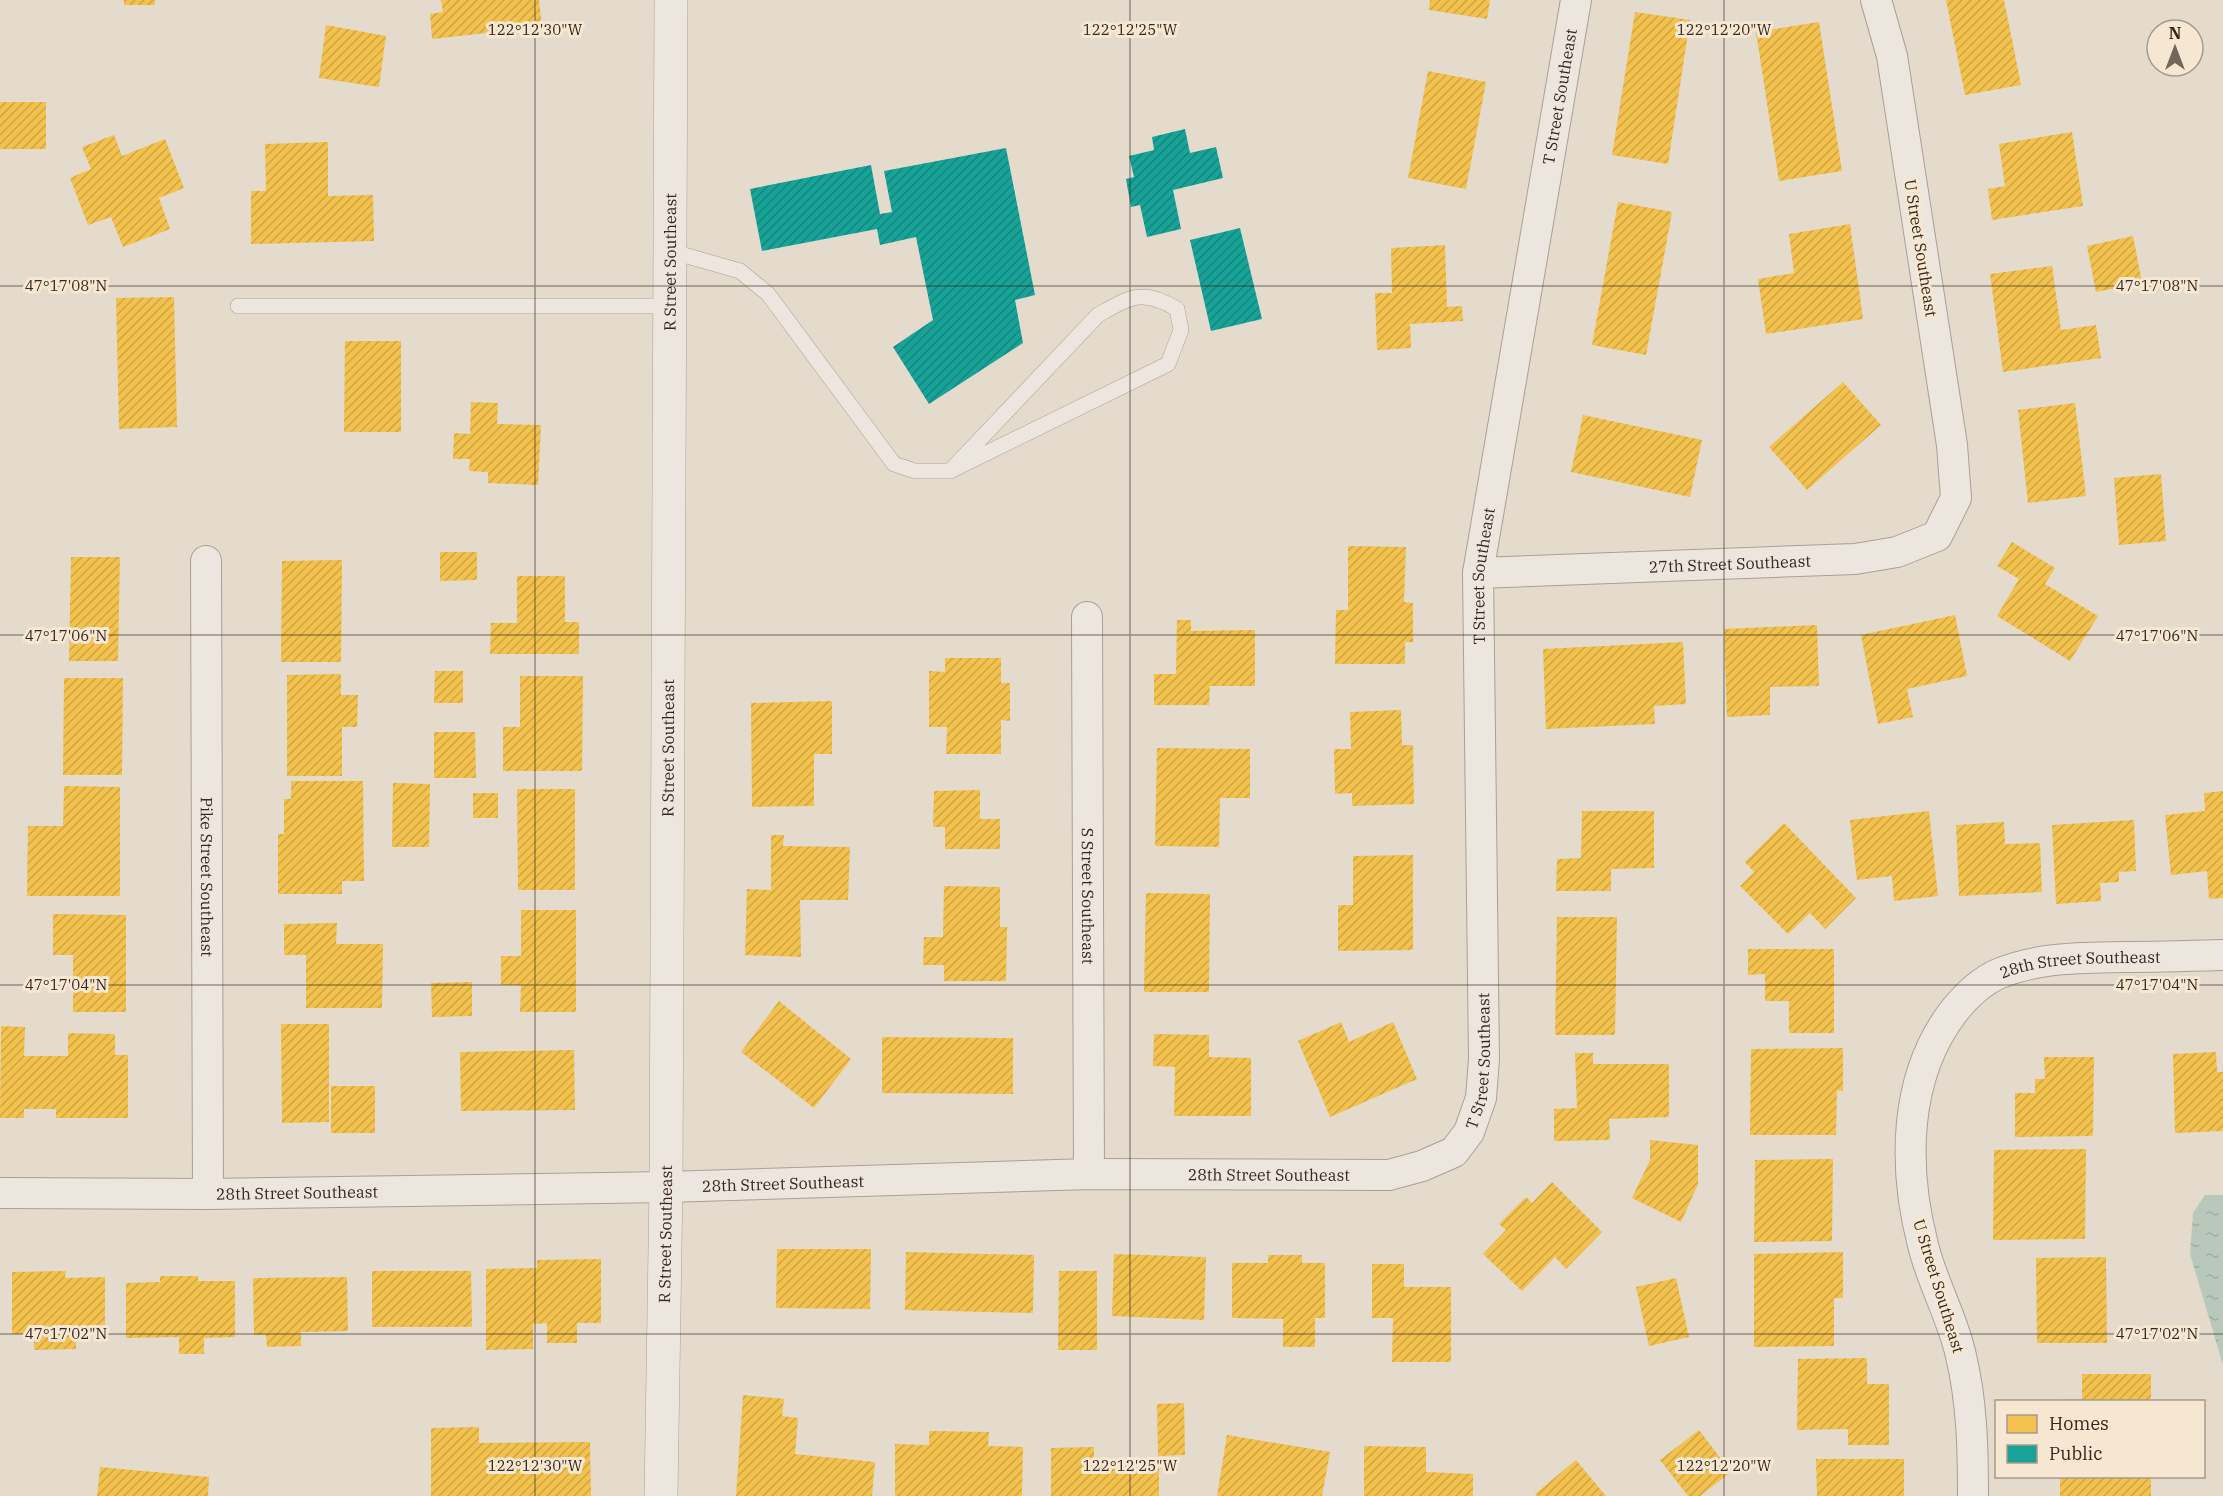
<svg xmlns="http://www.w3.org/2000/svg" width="2223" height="1496" font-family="'IBM Plex Serif',serif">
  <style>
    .water { fill: url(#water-ripples) }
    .homes { fill: url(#homes-hatch) }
    .public { fill: url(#public-hatch) }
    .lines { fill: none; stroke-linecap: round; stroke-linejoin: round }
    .service-casing { stroke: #a9a096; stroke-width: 16 }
    .minor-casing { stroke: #a9a096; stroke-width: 32 }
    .tertiary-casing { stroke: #a9a096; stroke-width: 34 }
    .service { stroke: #ece6de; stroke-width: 15 }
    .minor { stroke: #ece6de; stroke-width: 30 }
    .tertiary { stroke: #ece6de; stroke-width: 33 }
    .ticks { fill: none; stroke: #38271e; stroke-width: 1.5; stroke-opacity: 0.45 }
    .labels { text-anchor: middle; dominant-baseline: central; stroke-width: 6; stroke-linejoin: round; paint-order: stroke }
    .street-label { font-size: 16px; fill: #38271e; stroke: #f5e7d2 }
    .ticks-label { font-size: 15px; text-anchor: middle; fill: #38271e; stroke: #f5e7d2; stroke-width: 6; stroke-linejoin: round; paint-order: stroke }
  </style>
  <defs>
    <pattern id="water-ripples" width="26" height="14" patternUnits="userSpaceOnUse" patternTransform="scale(1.5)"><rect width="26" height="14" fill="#b8c9bc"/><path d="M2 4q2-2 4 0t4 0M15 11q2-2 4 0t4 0" fill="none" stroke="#9fada1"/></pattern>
    <pattern id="homes-hatch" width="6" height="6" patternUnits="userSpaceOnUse" patternTransform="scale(1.5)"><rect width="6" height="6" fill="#f2c14e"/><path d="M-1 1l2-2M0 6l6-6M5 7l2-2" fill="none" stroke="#d0a644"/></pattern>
    <pattern id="public-hatch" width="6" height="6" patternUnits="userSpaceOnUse" patternTransform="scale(1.5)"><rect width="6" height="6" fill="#17a398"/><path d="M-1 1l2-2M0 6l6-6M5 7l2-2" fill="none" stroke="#16857b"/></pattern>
  </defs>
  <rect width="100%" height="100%" fill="#e4dbcd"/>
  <path class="water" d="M2205,1195H2223V1365L2190,1254L2193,1213Z"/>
  <path class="homes" d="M124,0H155V5H124Z
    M441,0H539L542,27L432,39L430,14L443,12Z
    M1430,0H1490L1487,19L1429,10Z
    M1946,0H2004L2021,85L1965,95Z
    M1635,12L1690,20L1668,164L1612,155Z
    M1819,22L1842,171L1779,181L1756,32Z
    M326,25L386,36L379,87L319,78Z
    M1428,71L1486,82L1466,189L1408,178Z
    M0,102H46V149H0Z
    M2072,132L2083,206L1992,220L1988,189L2005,186L1999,144Z
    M114,135L122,156L165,139L184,188L159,198L170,229L123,247L111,217L88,225L70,178L91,169L82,147Z
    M328,142V196L373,195L374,241L251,244V191H266L265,144Z
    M1618,202L1672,212L1646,355L1592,345Z
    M1850,224L1863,319L1766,334L1758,279L1794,273L1789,234Z
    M2133,236L2142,283L2096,292L2087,246Z
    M1445,245L1447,307L1462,306L1463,321L1410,324L1411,348L1377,350L1375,293H1392L1391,248Z
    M2052,266L2061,330L2096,325L2101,358L2003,372L1990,274Z
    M174,297L177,427L119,429L116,298Z
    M345,341H401V432H344Z
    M1843,382L1881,425L1807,490L1769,447Z
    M471,402L498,403L497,424L541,425L538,485L488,483V472L469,471L470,459H453L454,433L470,434Z
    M2075,403L2086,496L2028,503L2018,410Z
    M1583,415L1702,440L1690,497L1571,472Z
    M2161,474L2166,541L2119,545L2114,478Z
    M2012,542L2055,568L2045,584L2098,616L2070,661L1997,616L2019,579L1997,566Z
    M1348,546L1406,547L1404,602L1413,603V642H1405V664H1335L1336,610H1348Z
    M440,552H477V580L440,581Z
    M71,557H120L118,661H69Z
    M342,560L341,662H281L282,561Z
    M517,576H565V622H579V654H490L491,623H517Z
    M1955,615L1967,676L1907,689L1913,717L1878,724L1861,635Z
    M1177,620H1191V631L1255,630V686H1210L1209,705H1154V674H1176Z
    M1817,625L1819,686L1770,687V715L1727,717L1724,629Z
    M1683,642L1686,704L1654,706L1655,724L1546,729L1543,649Z
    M945,658H1001V683H1010V721L1001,720V754H946L947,727H929V671L945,672Z
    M435,671H463V703H434Z
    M341,674V695H358L357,727H342V776H287V675Z
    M520,676H583L582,771H503V727H520Z
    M64,678H123L122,775H63Z
    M832,701V754H814V806L752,807L751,703Z
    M1401,710L1402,745H1413L1414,804L1352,806V793L1335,794L1334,749H1351L1350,712Z
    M434,732H475L476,778H434Z
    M1157,748L1250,749V798H1220L1219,847L1155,846Z
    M291,781H363L364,881H342V894H278V834H284V799H291Z
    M393,783L430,784L429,847H392Z
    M64,786L120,787V896H27L28,826H63Z
    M517,789H575V890H518Z
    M980,790V819H1000V849H945V827H933L934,791Z
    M2223,791V898L2209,899L2207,871L2171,875L2165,815L2205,811L2204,793Z
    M473,793H498V818H473Z
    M1582,811H1654V868L1611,869V891H1556L1557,859L1581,858Z
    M1929,811L1938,896L1894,901L1892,876L1857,880L1850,820Z
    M2134,820L2136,871L2119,872V882L2100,883L2101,901L2056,904L2052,825Z
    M2004,822L2005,844L2040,843L2042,892L1959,896L1956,825Z
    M1784,823L1856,898L1825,929L1810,913L1788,934L1740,886L1754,872L1745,862Z
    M771,835H784L783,846L850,847L848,900H800L801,957L745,955L747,889L771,890Z
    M1413,855V950L1338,951V905H1353V856Z
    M944,886L1000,887V927H1007L1006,981H944V965H923L924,937H943Z
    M1146,893L1210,894L1209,992H1144Z
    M521,910H576V1012H520L521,985H501V956H521Z
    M53,914L126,915V1012H73V955H53Z
    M1557,917H1617L1615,1035H1555Z
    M337,923L336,944H383L382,1008H306V955H284V924Z
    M1748,949H1834V1033H1789V1001H1765V974L1748,975Z
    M472,982V1016L432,1017L431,983Z
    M779,1001L851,1059L814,1108L741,1052Z
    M1341,1022L1349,1042L1393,1022L1417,1079L1330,1117L1298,1041Z
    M281,1024H329V1122L282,1123Z
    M1,1026L25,1027L24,1056H68V1033L115,1034V1055H128V1118H56V1109H24V1118H0Z
    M1154,1034L1209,1035V1057L1251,1058V1116H1174L1175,1067L1153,1066Z
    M882,1037L1013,1038V1094L882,1093Z
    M1843,1048V1091L1837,1090L1836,1135H1750L1751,1049Z
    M574,1050L575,1110L461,1111L460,1052Z
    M2216,1052L2217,1072H2223V1131L2175,1133L2173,1054Z
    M1575,1053H1593V1064H1669V1117L1609,1119L1610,1140L1554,1141V1109L1577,1108Z
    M2044,1057H2094L2093,1136L2015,1137V1093H2035V1079H2045Z
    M331,1086H375V1133H331Z
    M1650,1140L1698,1145V1184L1681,1222L1632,1198L1650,1160Z
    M2086,1149L2085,1239L1993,1240L1994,1150Z
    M1833,1159L1832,1241L1754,1242L1755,1160Z
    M1552,1182L1602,1232L1566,1269L1555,1257L1522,1291L1483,1254L1506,1230L1499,1224L1526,1197L1532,1203Z
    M777,1249H871L870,1309L776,1308Z
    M906,1252L1034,1255L1033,1313L905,1310Z
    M1843,1252V1298H1834V1346L1754,1347V1254Z
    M1114,1254L1206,1257L1204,1320L1112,1316Z
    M1268,1255H1302V1263H1325V1318H1315V1347H1283V1319L1232,1318V1263H1268Z
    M2106,1257L2107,1343H2037L2036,1258Z
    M601,1259V1323H577V1343H547V1323L533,1324V1349L486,1350V1269L537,1268V1260Z
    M1372,1264H1404V1287H1451V1362H1392L1393,1318H1372Z
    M66,1271L65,1278L105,1277V1334L76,1335V1349L34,1350V1334H12V1272Z
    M372,1271H471L472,1327H372Z
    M1059,1271H1097V1350H1058Z
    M160,1276H198V1281H235V1337L204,1338V1354H179V1337L126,1338V1283L160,1282Z
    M347,1277L348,1331L301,1332V1346L267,1347L266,1335H254L253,1278Z
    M1676,1278L1689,1337L1649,1346L1636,1287Z
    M1867,1358V1384H1889V1445H1848V1429L1797,1430L1798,1359Z
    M2082,1374H2151V1402H2061V1399H2082Z
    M743,1395L784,1399L782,1416L798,1418L795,1454L875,1462L872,1496H736Z
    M1184,1403L1185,1455L1158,1456L1157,1404Z
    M479,1427V1443L590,1442L591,1496H431V1428Z
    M1699,1430L1731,1472L1700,1496H1688L1660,1460Z
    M929,1431L989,1432L988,1446L1023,1447L1022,1496H895V1444L929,1445Z
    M1227,1435L1330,1452L1322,1496H1217Z
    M1364,1446L1426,1447V1472L1473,1474V1496H1364Z
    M1094,1447V1460L1159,1459V1496H1051V1448Z
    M1816,1459H1904V1496H1817Z
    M1576,1460L1606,1496H1537L1535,1494Z
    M100,1467L209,1477L208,1496H97Z
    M2060,1476H2151V1496H2060Z"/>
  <path class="public" d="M1185,129L1190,153L1216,147L1223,178L1173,190L1181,229L1147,237L1140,205L1131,207L1126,179L1134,177L1129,156L1154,150L1152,137Z
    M1006,148L1035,295L1015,300L1023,343L929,404L893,347L933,320L916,237L880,245L877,229L762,251L750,189L871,165L880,214L892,212L884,171Z
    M1240,228L1262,319L1211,331L1190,240Z"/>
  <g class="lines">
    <g class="service-casing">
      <path id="service" d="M670,251L740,271L768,294L894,464L915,471H950L1168,364L1181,330L1177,309C1143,288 1130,297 1098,315L950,471
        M238,306H670"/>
    </g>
    <g class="minor-casing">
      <g id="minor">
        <path id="s1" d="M206,561L208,1194"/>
        <path id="s2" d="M1478,573L1855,559L1897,552L1937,536L1956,498L1952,445L1892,56L1876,0"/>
        <path id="s3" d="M1087,617L1089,1174"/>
        <path id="s4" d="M0,1193L208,1194L666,1187L1089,1174L1389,1175L1422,1166L1454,1152L1469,1132L1481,1098L1484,1059L1478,573L1576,0"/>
        <path id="s5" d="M1973,1496C1973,1449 1972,1402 1961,1356C1953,1318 1932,1283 1923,1245C1903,1168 1903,1077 1954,1011C1966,996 1980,982 1998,974C2038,957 2081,958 2123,957C2157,957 2190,956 2223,955"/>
      </g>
    </g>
    <g class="tertiary-casing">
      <g id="tertiary">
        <path id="s6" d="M661,1496L666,1187L671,0"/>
      </g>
    </g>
    <use href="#service" class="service"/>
    <use href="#minor" class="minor"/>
    <use href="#tertiary" class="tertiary"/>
  </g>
  <path class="ticks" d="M535,0V1496M1130,0V1496M1724,0V1496M0,286H2223M0,635H2223M0,985H2223M0,1334H2223"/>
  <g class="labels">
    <g class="street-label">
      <text stroke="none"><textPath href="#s4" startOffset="2528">T Street Southeast</textPath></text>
      <text transform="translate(1921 248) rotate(81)">U Street Southeast</text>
      <text stroke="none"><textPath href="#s6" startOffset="1234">R Street Southeast</textPath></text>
      <text stroke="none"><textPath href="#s2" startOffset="252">27th Street Southeast</textPath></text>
      <text stroke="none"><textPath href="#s4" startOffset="2042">T Street Southeast</textPath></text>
      <text stroke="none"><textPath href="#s6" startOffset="748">R Street Southeast</textPath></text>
      <text stroke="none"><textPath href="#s1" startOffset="316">Pike Street Southeast</textPath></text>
      <text stroke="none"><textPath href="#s3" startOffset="279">S Street Southeast</textPath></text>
      <text stroke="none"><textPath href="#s5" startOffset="644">28th Street Southeast</textPath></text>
      <text stroke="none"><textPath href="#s4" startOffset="1556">T Street Southeast</textPath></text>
      <text stroke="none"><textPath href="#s4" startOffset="1269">28th Street Southeast</textPath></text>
      <text stroke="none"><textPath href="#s4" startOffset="783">28th Street Southeast</textPath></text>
      <text stroke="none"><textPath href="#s4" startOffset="297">28th Street Southeast</textPath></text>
      <text stroke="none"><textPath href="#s6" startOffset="262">R Street Southeast</textPath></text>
      <text transform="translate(1939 1286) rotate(73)">U Street Southeast</text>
    </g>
  </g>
  <g class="ticks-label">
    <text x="535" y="35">122°12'30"W</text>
    <text x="1130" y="35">122°12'25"W</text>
    <text x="1724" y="35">122°12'20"W</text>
    <text x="66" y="291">47°17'08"N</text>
    <text x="2157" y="291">47°17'08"N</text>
    <text x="66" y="641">47°17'06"N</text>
    <text x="2157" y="641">47°17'06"N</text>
    <text x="66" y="990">47°17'04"N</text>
    <text x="2157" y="990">47°17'04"N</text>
    <text x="66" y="1339">47°17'02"N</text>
    <text x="2157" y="1339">47°17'02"N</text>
    <text x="535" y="1471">122°12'30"W</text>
    <text x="1130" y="1471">122°12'25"W</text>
    <text x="1724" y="1471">122°12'20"W</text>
  </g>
  <rect x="1995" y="1400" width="210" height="78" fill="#f5e7d2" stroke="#a99a8a" stroke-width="1.5"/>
  <rect x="2007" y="1415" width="30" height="18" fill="#f2c14e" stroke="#a99a8a" stroke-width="1.5"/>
  <text x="2049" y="1430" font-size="18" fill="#38271e">Homes</text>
  <rect x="2007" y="1445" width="30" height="18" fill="#17a398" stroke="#a99a8a" stroke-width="1.5"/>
  <text x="2049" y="1460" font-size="18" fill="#38271e">Public</text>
  <g transform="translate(2175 48)"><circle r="28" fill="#f5e7d2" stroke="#a99a8a" stroke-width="1.5"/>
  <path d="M0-4.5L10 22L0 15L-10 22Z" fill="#74665b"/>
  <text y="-9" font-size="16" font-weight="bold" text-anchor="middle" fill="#38271e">N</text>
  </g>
</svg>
